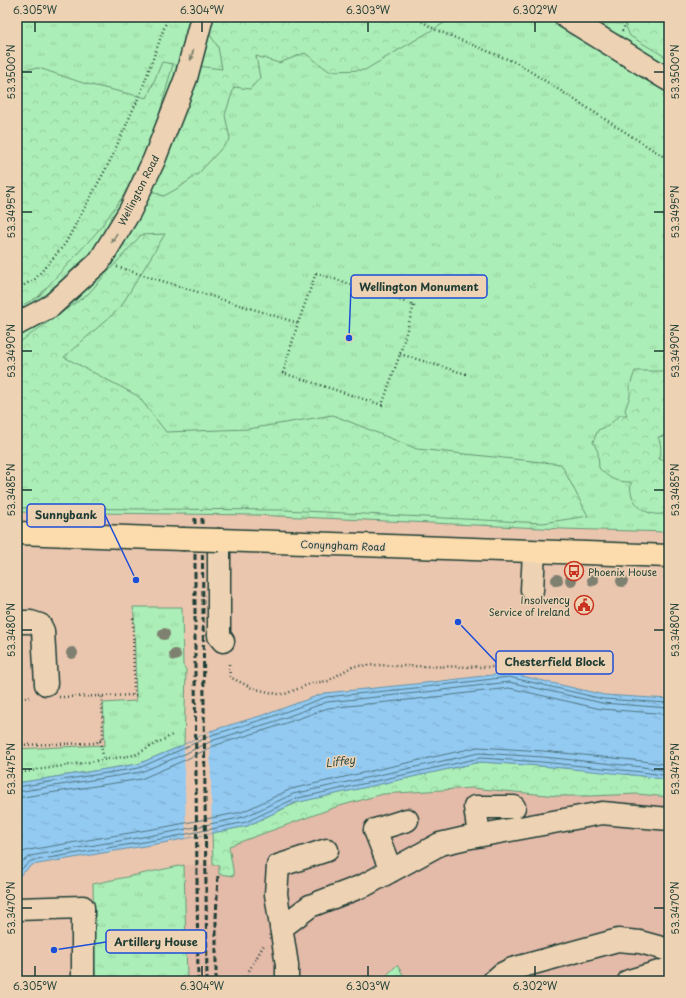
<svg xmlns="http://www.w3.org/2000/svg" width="686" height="998" font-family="'Playpen Sans',sans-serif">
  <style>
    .built { fill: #e4baa9 }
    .grass { fill: url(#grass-tufts); stroke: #669676 }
    .forest { fill: url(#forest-crowns); stroke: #669676 }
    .water { fill: url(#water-ripples); stroke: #6592a6 }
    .pier { fill: #eac6af }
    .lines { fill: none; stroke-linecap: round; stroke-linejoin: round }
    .shore { stroke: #4d7580; stroke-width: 1 }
    .minor-casing { stroke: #1f3d34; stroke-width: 25 }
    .major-casing { stroke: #1f3d34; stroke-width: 25 }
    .path { stroke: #1f3d34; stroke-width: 2.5; stroke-dasharray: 1 3; stroke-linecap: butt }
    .minor { stroke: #edd3b4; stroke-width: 22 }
    .major { stroke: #fcdcac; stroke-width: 22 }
    .rail { stroke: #1f3d34; stroke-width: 3; stroke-dasharray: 6 3; stroke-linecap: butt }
    .major-bridge-casing { stroke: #1f3d34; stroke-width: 25; stroke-linecap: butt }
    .major-bridge { stroke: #fcdcac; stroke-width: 22 }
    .tree { fill: #7e806f }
    .oneway { fill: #7c806e }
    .ticks { fill: none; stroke: #1f3d34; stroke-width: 1.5 }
    .labels { text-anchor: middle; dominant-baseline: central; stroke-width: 3; stroke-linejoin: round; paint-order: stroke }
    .street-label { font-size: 10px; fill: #1f3d34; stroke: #edd3b4 }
    .poi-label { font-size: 10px; fill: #1f3d34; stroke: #edd3b4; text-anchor: start }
    .water-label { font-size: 11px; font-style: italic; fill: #2b4b47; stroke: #edd3b4 }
    .leader { fill: none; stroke: #1d4ed8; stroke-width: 1.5 }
    .callout-dot { fill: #1d4ed8; stroke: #edd3b4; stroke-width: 1.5 }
    .callout { fill: #edd3b4; stroke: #1d4ed8; stroke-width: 1.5 }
    .callout-label { font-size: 11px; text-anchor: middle; font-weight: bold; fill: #1f3d34 }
    .neatline { fill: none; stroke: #1f3d34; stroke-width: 1.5 }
    .ticks-label { font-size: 10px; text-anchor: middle; fill: #1f3d34 }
  </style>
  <defs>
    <pattern id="grass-tufts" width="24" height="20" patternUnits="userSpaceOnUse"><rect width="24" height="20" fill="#aceeb7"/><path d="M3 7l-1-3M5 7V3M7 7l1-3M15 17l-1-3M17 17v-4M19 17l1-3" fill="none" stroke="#94cd9e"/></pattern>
    <pattern id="forest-crowns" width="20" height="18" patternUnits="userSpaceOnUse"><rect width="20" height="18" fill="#aceeb7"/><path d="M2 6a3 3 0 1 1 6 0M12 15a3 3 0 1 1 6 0" fill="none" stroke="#94cd9e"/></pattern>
    <pattern id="water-ripples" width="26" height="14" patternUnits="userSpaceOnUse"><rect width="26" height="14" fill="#93caf2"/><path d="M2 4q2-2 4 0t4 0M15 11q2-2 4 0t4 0" fill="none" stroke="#7eaed0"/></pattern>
  </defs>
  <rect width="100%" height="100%" fill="#eac6af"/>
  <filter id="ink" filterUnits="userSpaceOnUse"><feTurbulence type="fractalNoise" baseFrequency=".025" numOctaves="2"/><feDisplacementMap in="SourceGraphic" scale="8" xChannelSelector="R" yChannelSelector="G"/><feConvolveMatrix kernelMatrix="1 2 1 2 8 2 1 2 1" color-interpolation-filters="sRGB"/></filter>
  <g filter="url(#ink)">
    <path class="built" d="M471,788L558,796H590L637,794L669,797V981H187L184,865H219L234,876L228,846L336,807L383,794Z"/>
    <path class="grass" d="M17,17H669V532L563,529L255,515L17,512Z
      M133,607H182L183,665L186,670L184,745L138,764L17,783V749L105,745L103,703L136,701L134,616Z
      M184,865L187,981H95L93,884Z
      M397,965L404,976L399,981H381Z"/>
    <path class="forest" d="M207,17H450L449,20L365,70L329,71L305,53L279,63L256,56L260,78L250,89L234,87L225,115L230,139L198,174L180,187L164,196L151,191L197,66L222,69L218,47L209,33Z
      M592,17H669V59L630,36L625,24L602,23Z
      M162,62L173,64L152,141L124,195L97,232L38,297L17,308V70L39,68L83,83L147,98Z
      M165,234L120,308L64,357L138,396L166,432L248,429L333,415L417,449L561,464L588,516L543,523L284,510L17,508V344L88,294L141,235Z
      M669,364V435L658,437C661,443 662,452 659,459L669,461V512C653,519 634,509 631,492C630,489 631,485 631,482C615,482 610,479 599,468L598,452L593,442L598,430L608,426L620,415H627L625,410L630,396V385L635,371H667Z
      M480,762C543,766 607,770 669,780V797L637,794L590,796H558L471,788L383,794L336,807L229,846L234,876L219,874V865H213L212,833L247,826L298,802Z"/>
    <path class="water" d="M509,673L604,695L669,699V780L642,776L542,766L480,762L295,803L247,826L168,842L32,865L17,878V783L138,764L179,747L210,731L270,713L325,693L425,683Z"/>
    <path class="pier" d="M210,731L212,833L186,838L184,745Z"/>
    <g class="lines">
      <path class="shore" d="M17,787L139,768L180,750L212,735L271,717L326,697L425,687L509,677L603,699L669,703
        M17,792L141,772L182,755L214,740L273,722L327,702L426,692L509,682L602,703L669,708
        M17,798L141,779L185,760L216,745L275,727L328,708L427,698L509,688L601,709L669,714
        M17,858L23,852L29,850L165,827L242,812L291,789L478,747L543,751L643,761L669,765
        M17,866L30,856L166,833L244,817L293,794L479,753L543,757L643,767L669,771
        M17,873L31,861L167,838L246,822L294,799L480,758L542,762L642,772L669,776"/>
      <g class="minor-casing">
        <path id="minor" d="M566,17L669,80
          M17,324L51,306L99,262L130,211L154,160L186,78L202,17
          M219,540V636L223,641
          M532,590L534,552
          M17,622H31L40,625L43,631L46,684
          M479,835L475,807H514
          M391,871L375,830L407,820
          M17,909L83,907V981
          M281,928L310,906L365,885L440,844L466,838L602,813L669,819
          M287,981V965L276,894L278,866L327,850
          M494,981L502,974L512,969L618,940L640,942L669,950
          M629,981L669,969"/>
      </g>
      <g class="major-casing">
        <path id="major" d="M17,533L182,539
          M219,540L669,556"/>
      </g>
      <path class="path" d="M415,17L436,30L517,63L669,160
        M622,31L629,17
        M117,267L298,323
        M316,273L414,305L400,354L382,405L283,373L298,323Z
        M17,289L35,279L65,244L109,163L141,92L168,17
        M400,354L466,374
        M133,618L134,695
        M17,661L18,698
        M229,664L230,677L252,688L277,694H285L312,683L328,681L346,670L354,666L378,665L396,666L491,667L503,666L519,663
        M59,697L142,695
        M17,698L32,697
        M100,741L104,760
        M17,745L96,743L103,738L102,696
        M17,773L135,755L174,734
        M243,981L265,943"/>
      <use href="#minor" class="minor"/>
      <use href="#major" class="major"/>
      <path class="rail" d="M195,518V672L198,981
        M202,518L207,981
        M216,981V919L218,875"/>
      <g class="major-bridge-casing">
        <path id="major-bridge" d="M182,539L219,540"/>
      </g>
      <use href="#major-bridge" class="major-bridge"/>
    </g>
    <g class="tree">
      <circle cx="557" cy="580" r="6"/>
      <circle cx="571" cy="580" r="6"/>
      <circle cx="593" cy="580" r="6"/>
      <circle cx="622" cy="581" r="6"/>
      <circle cx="164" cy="634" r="6"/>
      <circle cx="72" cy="653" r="6"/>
      <circle cx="175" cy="655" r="6"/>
    </g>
    <defs><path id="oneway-solid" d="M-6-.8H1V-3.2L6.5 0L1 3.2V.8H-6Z"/></defs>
    <g class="oneway">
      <use href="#oneway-solid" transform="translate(192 55) rotate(105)"/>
      <use href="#oneway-solid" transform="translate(114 238) rotate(121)"/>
    </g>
  </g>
  <path class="ticks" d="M35,22V32M202,22V32M368,22V32M535,22V32M22,72H32M654,72H664M22,212H32M654,212H664M22,351H32M654,351H664M22,490H32M654,490H664M22,630H32M654,630H664M22,769H32M654,769H664M22,908H32M654,908H664M35,966V976M202,966V976M368,966V976M535,966V976"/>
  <defs>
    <g id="bus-ring" transform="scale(1)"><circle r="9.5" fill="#edd3b4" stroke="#c8321e" stroke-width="1.5"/><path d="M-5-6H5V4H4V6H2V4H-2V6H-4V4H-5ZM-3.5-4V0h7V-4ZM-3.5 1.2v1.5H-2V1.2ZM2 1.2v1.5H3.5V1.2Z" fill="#c8321e"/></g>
    <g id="civic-ring" transform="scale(1)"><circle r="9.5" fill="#edd3b4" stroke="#c8321e" stroke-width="1.5"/><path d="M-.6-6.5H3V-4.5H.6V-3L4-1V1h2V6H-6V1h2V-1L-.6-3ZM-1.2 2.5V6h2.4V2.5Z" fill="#c8321e"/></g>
  </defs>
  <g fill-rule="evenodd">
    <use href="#bus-ring" x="574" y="571"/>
    <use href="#civic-ring" x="584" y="605"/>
  </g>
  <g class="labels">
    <g class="street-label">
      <text transform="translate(138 190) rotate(-63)">Wellington Road</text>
      <text transform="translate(343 545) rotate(2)">Conyngham Road</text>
    </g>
    <g class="poi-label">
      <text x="588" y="571">Phoenix House</text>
      <text x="570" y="599" text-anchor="end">Insolvency<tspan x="570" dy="12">Service of Ireland</tspan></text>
    </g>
    <g class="water-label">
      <text transform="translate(340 761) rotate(-8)">Liffey</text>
    </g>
  </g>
  <path class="leader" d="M349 338L351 287M136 580L105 515M458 622L496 662M54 950L106 942"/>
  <g class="callout-dot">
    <circle cx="349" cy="338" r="4"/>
    <circle cx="136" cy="580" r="4"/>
    <circle cx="458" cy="622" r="4"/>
    <circle cx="54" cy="950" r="4"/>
  </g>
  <g class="callout">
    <rect x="351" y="275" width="136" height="23" rx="4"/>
    <rect x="27" y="504" width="78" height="23" rx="4"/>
    <rect x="496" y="651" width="117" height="23" rx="4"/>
    <rect x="106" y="930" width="100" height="23" rx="4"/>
  </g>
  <g class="callout-label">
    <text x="419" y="291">Wellington Monument</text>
    <text x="66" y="519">Sunnybank</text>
    <text x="555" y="666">Chesterfield Block</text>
    <text x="156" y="946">Artillery House</text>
  </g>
  <rect width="686" height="998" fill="none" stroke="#edd3b4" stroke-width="44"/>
  <rect x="22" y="22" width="642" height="954" class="neatline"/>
  <g class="ticks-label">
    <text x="35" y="14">6.305°W</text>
    <text x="202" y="14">6.304°W</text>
    <text x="368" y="14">6.303°W</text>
    <text x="535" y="14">6.302°W</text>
    <text transform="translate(11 72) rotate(-90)" y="4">53.3500°N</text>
    <text transform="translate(675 72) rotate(-90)" y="4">53.3500°N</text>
    <text transform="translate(11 212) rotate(-90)" y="4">53.3495°N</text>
    <text transform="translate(675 212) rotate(-90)" y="4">53.3495°N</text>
    <text transform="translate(11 351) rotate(-90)" y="4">53.3490°N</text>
    <text transform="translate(675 351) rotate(-90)" y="4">53.3490°N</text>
    <text transform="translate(11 490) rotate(-90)" y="4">53.3485°N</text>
    <text transform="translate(675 490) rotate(-90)" y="4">53.3485°N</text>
    <text transform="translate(11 630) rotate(-90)" y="4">53.3480°N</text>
    <text transform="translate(675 630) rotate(-90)" y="4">53.3480°N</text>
    <text transform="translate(11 769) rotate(-90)" y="4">53.3475°N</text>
    <text transform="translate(675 769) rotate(-90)" y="4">53.3475°N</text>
    <text transform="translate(11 908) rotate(-90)" y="4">53.3470°N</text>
    <text transform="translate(675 908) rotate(-90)" y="4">53.3470°N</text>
    <text x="35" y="990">6.305°W</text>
    <text x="202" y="990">6.304°W</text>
    <text x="368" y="990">6.303°W</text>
    <text x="535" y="990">6.302°W</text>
  </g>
</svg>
